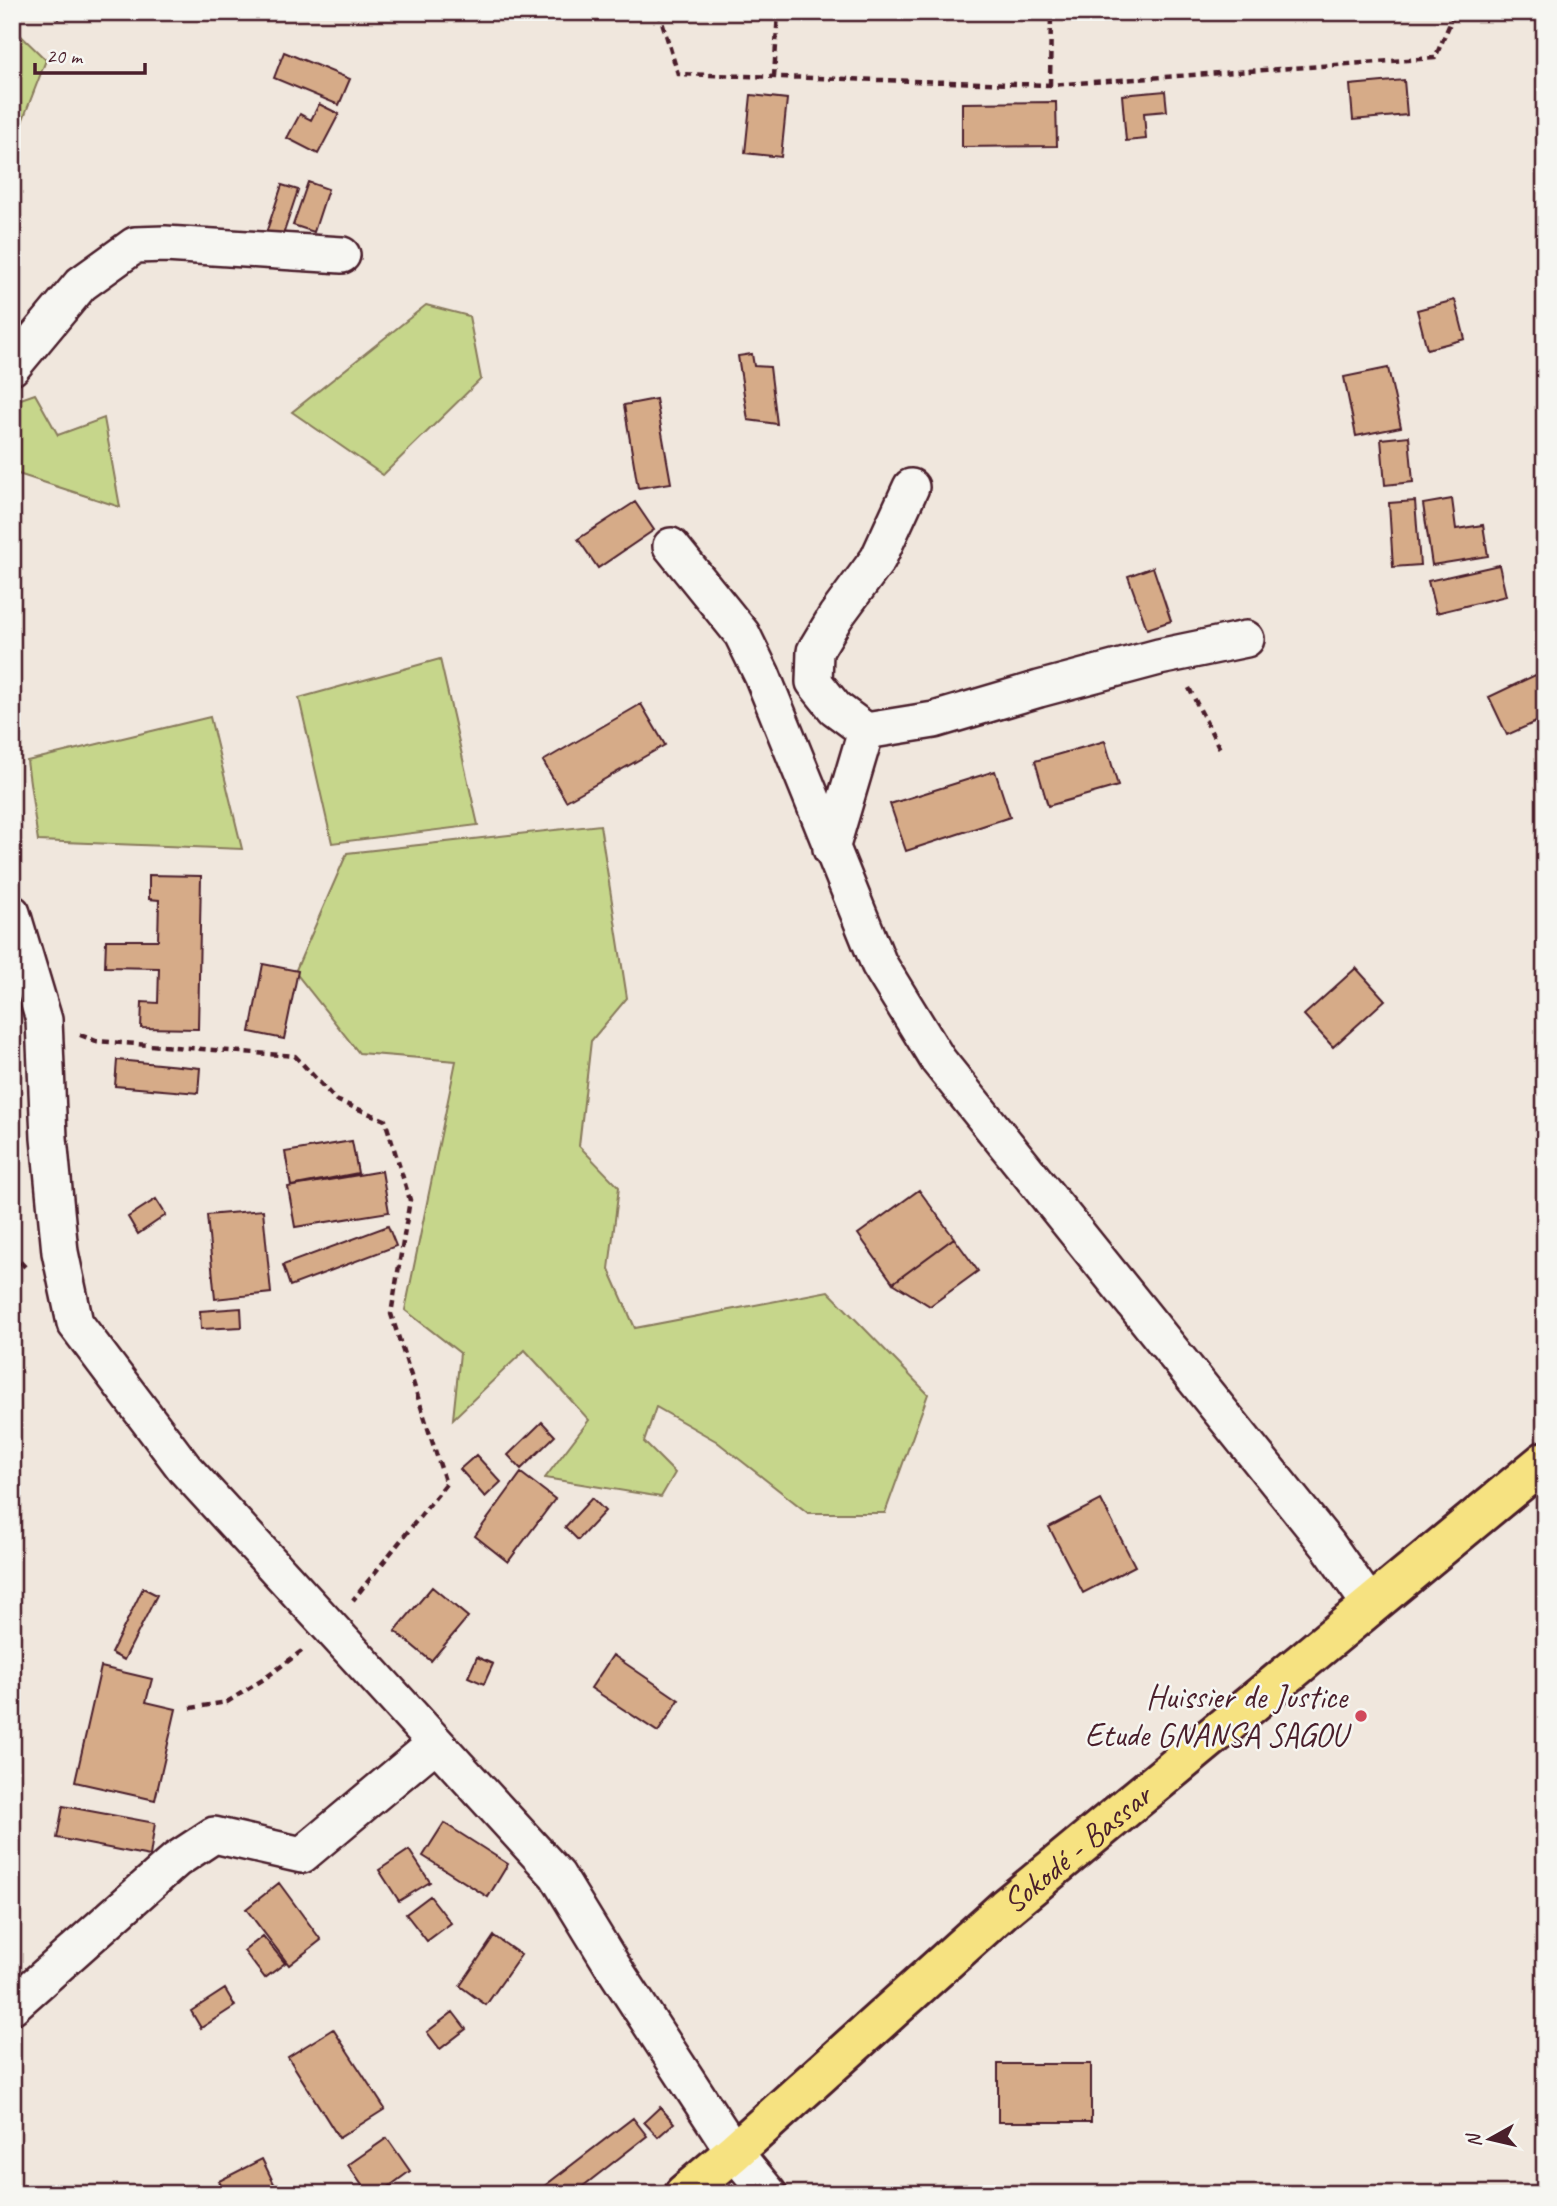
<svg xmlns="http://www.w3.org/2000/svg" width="1557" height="2206" font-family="Caveat,sans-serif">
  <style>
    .green { fill: #c6d68b; stroke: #887a5b; stroke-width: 2 }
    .building { fill: #d6ab88; stroke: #4a1f2b; stroke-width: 2 }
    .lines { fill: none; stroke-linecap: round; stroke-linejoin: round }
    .street-casing { stroke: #4a1f2b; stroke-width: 40 }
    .primary-casing { stroke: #4a1f2b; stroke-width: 44 }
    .path { stroke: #4a1f2b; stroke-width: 4.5; stroke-dasharray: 7 5; stroke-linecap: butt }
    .street { stroke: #f6f6f2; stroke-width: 35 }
    .primary { stroke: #f6e281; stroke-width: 38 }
    .poi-dot { fill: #d1495b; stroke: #f6f6f2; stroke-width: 2.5 }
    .labels { text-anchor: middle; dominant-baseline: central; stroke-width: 5; stroke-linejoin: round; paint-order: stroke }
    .poi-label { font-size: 33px; fill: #4a1f2b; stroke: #f6f6f2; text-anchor: end }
    .street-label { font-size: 33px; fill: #4a1f2b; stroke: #f6f6f2 }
  </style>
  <rect width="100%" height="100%" fill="#f0e7dd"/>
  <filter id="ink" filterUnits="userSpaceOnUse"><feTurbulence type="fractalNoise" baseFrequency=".0143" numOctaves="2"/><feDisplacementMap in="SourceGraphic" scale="14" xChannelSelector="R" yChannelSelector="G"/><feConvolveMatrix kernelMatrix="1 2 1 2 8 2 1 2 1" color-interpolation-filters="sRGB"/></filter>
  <g filter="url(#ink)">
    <path class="green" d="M12,27L46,60L12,148Z
      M426,305L469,316L481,379L383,475L292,412Z
      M35,394L58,435L104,418L120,507L12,472V402Z
      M440,659L478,825L332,843L299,698Z
      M210,717L242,849L38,841L27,761Z
      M600,825L627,998L591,1041L579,1146L619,1187L609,1269L635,1328L828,1291L928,1394L885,1513H808L716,1441L656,1407L644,1442L675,1473L661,1497L545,1478L589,1420L525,1350L453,1419L460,1353L405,1310L456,1061L359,1053L295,972L347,853Z"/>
    <path class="building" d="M54,12H72L58,19Z
      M284,52L350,79L339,105L274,78Z
      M1404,80L1407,115L1353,120L1350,85Z
      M1165,91L1167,111L1144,113L1146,139L1126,141L1122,95Z
      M751,95L787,99L781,157L745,153Z
      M1056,102L1057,146L962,147V103Z
      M319,104L339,114L318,154L287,138L300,114L311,120Z
      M308,182L328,189L314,232L293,225Z
      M282,185L298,190L282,238L266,233Z
      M1455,300L1465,339L1427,349L1417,310Z
      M752,354L754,366L770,367L777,424L748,420L738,356Z
      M1388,368L1401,427L1356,436L1344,377Z
      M656,399L671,483L638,488L624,405Z
      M1409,436L1413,482L1385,485L1381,439Z
      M1452,499L1456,529L1483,525L1488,556L1432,565L1423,504Z
      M1415,501L1420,565L1393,567L1389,503Z
      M635,502L654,530L598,568L578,539Z
      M1499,565L1506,596L1436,613L1428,581Z
      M1153,567L1171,621L1147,629L1128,576Z
      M1545,664V718L1507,735L1489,697L1544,671L1541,666Z
      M641,704L665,745L566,801L543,761Z
      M1105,741L1118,786L1048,806L1035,761Z
      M995,771L1010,817L906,851L890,804Z
      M149,875L201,876L198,1029L141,1028L142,1002L158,1003L159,968L105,967L106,940H158L159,900L149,899Z
      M263,964L298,971L284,1039L250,1032Z
      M1356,968L1385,1000L1333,1047L1304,1015Z
      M117,1060L200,1068L198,1093L115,1086Z
      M352,1141L358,1173L291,1186L285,1152Z
      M382,1171L389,1212L295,1227L288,1187Z
      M919,1190L954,1238L893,1283L858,1234Z
      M156,1199L166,1215L138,1234L128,1217Z
      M263,1210L271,1293L215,1299L207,1215Z
      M388,1226L396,1246L290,1286L283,1265Z
      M954,1238L978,1271L930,1306L893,1283Z
      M241,1308L242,1327L201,1329L200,1311Z
      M542,1422L555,1436L521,1469L508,1455Z
      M476,1455L501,1482L485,1497L460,1469Z
      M521,1473L555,1499L508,1562L475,1536Z
      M592,1498L605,1511L578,1540L565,1527Z
      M1101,1500L1135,1566L1083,1593L1049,1527Z
      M432,1587L468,1617L431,1661L395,1631Z
      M143,1588L157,1595L124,1660L111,1653Z
      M613,1655L679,1700L658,1732L591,1688Z
      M477,1657L493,1664L484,1684L468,1677Z
      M101,1667L152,1679L146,1702L176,1709L155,1800L75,1782Z
      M63,1806L155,1823L150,1856L57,1838Z
      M444,1823L508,1864L488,1897L423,1856Z
      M409,1850L430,1882L399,1901L379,1870Z
      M279,1883L321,1940L289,1965L246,1909Z
      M430,1896L451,1923L427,1941L406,1914Z
      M263,1936L285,1963L265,1978L244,1951Z
      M494,1936L521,1955L486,2005L460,1986Z
      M225,1989L235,2006L201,2028L191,2011Z
      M453,2012L466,2029L440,2049L427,2032Z
      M333,2029L385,2109L339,2138L288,2057Z
      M998,2064H1091V2122H998Z
      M660,2107L674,2123L658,2137L644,2122Z
      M633,2118L647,2136L573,2194H534Z
      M387,2138L410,2171L379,2194H368L348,2165Z
      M262,2159L279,2194H225L219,2181Z"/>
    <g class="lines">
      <g class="street-casing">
        <path id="street" d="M12,367L81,284L135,245L165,244L342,255
          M671,546L742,634L762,675L879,964L938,1060L1328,1545L1371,1606
          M866,731L934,720L1039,689L1159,657L1246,639
          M831,849L866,731L835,708L814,682L815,651L836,616L878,559L911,487
          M12,913L44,1020L49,1138L60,1252L75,1323L185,1469L557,1875L612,1965L734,2152L769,2194
          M12,2006L176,1860L214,1835L302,1855L436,1743"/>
      </g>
      <g class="primary-casing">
        <g id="primary">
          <path id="s1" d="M684,2194L734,2152L1005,1908L1545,1461"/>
        </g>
      </g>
      <path class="path" d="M659,12L678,74L1050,85L1435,58L1455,12
        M774,77L778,12
        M1050,85L1051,12
        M1189,688L1221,751
        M80,1035L96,1041L295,1056L336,1100L385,1120L410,1200L391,1314L446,1484L353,1600
        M12,1253L26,1268
        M191,1708L227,1702L264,1679L303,1650"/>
      <use href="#street" class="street"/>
      <use href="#primary" class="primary"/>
    </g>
  </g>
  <circle class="poi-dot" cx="1361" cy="1716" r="7"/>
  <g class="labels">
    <g class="poi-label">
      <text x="1347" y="1697">Huissier de Justice<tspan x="1347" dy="38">Etude GNANSA SAGOU</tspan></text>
    </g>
    <g class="street-label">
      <text stroke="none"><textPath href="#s1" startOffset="523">Sokodé - Bassar</textPath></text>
    </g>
  </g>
  <rect width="1557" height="2206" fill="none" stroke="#f6f6f2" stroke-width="42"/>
  <rect x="21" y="21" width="1515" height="2164" fill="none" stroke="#4a1f2b" stroke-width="2.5" filter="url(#ink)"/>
  <g transform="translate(1490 2139) rotate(262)" stroke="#f6f6f2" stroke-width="5" paint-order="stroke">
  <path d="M0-5L12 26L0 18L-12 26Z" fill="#4a1f2b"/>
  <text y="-10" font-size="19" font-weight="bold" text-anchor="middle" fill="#4a1f2b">N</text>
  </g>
  <path d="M35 63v10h110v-10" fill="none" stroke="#4a1f2b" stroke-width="3.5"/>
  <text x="46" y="63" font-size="21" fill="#4a1f2b" stroke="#f6f6f2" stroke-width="5" paint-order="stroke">20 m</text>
</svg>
